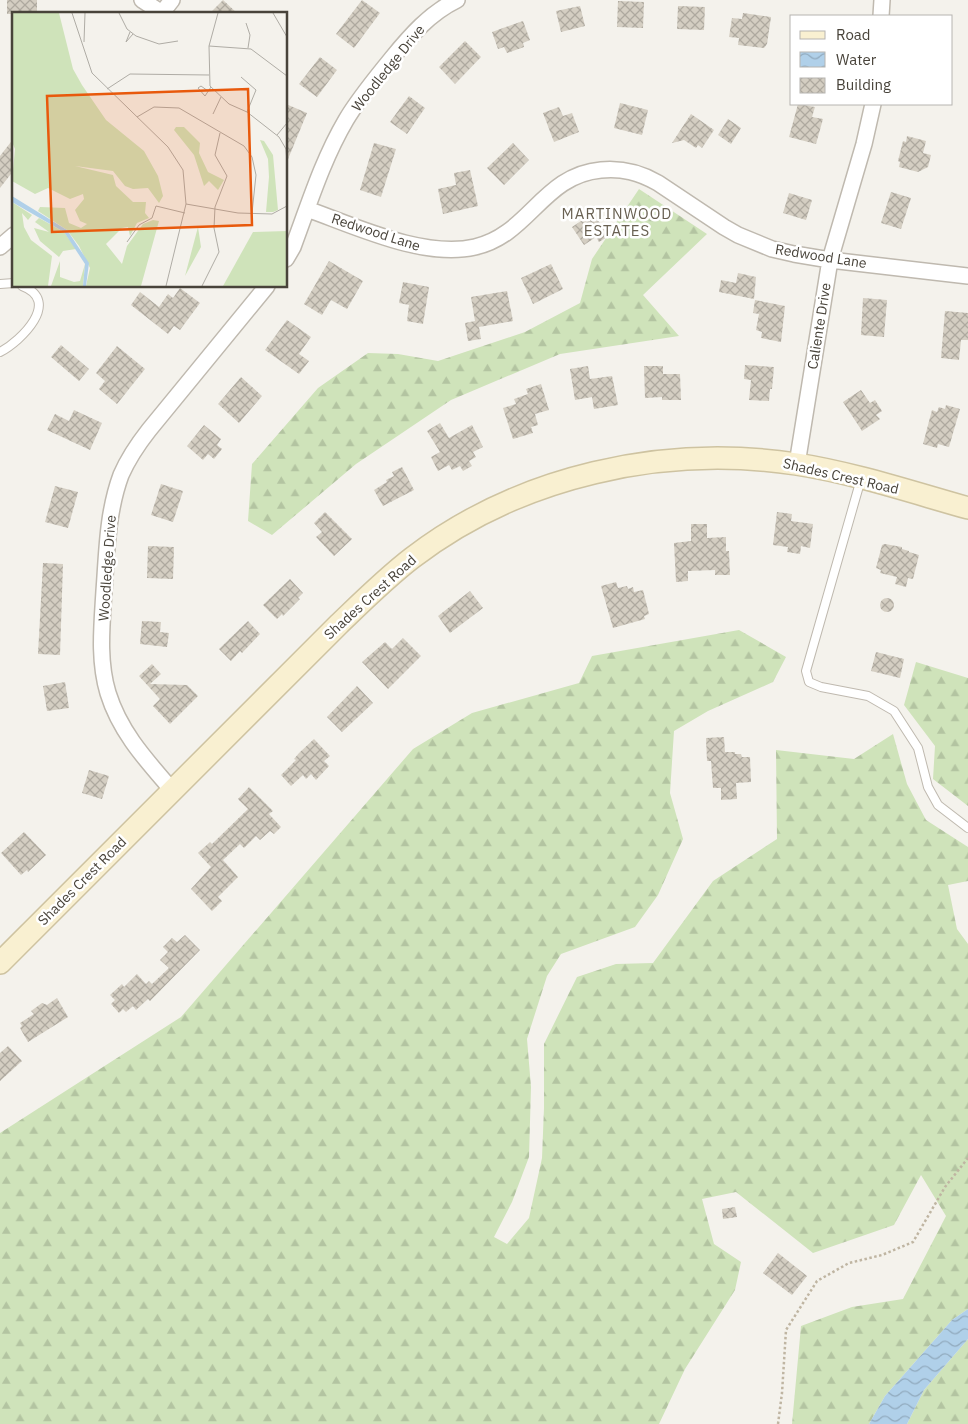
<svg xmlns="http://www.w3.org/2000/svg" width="968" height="1424" font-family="'IBM Plex Sans',sans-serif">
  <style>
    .forest { fill: url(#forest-firs) }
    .water { fill: url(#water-waves) }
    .building { fill: url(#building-cross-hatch) }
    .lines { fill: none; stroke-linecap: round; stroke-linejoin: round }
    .lane-casing { stroke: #bfb9af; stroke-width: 10 }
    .street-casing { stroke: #bfb9af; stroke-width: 18 }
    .secondary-casing { stroke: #cec3a1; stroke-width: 24 }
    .path { stroke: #bfb5a2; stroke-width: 2.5; stroke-dasharray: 2.5 2.5; stroke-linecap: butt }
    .lane { stroke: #fff; stroke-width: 8 }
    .street { stroke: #fff; stroke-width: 15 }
    .secondary { stroke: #f9f0d1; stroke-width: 21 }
    .labels { text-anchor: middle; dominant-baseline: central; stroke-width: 5; stroke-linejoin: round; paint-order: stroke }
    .street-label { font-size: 14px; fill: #48433a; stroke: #fff }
    .neighbourhood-label { font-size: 15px; letter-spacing: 1px; fill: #696152; stroke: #fff }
    .inset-road { fill: none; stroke: #afaca5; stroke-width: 1 }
    .view { fill: #e8590c; fill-opacity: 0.15; stroke: #e8590c; stroke-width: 2.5 }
    .inset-edge { fill: none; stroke: #48433a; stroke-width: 2.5 }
  </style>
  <defs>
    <pattern id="forest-firs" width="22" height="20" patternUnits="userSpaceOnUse" patternTransform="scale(1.25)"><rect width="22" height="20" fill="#cfe3ba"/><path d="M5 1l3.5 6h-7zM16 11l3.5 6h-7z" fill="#b3c4a1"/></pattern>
    <pattern id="water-waves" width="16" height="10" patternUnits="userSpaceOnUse" patternTransform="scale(1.25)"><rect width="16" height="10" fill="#b0d0e9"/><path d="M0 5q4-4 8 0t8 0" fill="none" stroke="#91aabe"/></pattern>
    <pattern id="building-cross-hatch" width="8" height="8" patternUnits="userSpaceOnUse" patternTransform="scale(1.25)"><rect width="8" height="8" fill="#d4cec2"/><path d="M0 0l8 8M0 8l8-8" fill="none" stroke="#aea99f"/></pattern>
  </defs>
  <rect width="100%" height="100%" fill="#f4f2ec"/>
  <path class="forest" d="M639,189L707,234L643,295L679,336L560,354L451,400L356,464L272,535L248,521L252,464L318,388L368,353L398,354L438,361L525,332L580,303L592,259Z
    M739,630L786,657L773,682L708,711L674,731L670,793L683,839L658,895L635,927L561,954L547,976L527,1039L531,1087L529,1157L512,1202L494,1237L507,1244L529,1218L542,1158L544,1108V1044L577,977L616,964L653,963L713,881L777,839L776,750L854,759L893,734L907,784L926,820L968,847V881L948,885L957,929L968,944V1309L952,1320L885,1396L869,1424H792L801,1326L852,1307L903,1299L946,1216L921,1175L894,1225L813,1253L736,1192L702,1199L714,1244L741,1262L735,1290L685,1369L659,1424H0V1133L181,1017L413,749L472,713L579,683L592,656Z
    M916,662L968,678V806L933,779L935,746L904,705Z
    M968,1339V1424H907L924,1390Z"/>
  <path class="water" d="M968,1309V1339L924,1390L907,1424H869L885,1396L952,1320Z"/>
  <path class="building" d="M7,0H37V14H7Z
    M223,0L238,14H209Z
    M362,0L380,13L354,48L336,34Z
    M618,1L644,2L643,28L617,27Z
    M580,6L585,26L561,32L556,11Z
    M678,6L705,7L704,30L677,29Z
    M743,13L771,17L767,44L764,48L738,45L739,38L729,37L732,18L742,19Z
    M523,21L530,40L523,43L524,47L507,53L504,47L498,49L492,32Z
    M465,41L481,57L455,84L439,67Z
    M320,57L337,70L317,97L299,84Z
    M409,96L425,108L407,134L390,122Z
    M620,103L648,110L642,135L614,128Z
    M286,104L307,113L286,164Z
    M798,104L815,107L812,117L823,119L816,144L789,137Z
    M559,107L563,116L572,113L579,132L554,142L543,113Z
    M691,114L714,130L702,148L698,145L696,148L684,140L672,143Z
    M728,119L741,128L731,144L718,135Z
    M907,136L926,141L923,153L931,155L928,167L918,172L899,167L900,162L898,161L903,141L906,142Z
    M14,138V170L0,188V156Z
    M374,143L396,149L381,197L360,190Z
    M513,143L529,160L504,185L487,168Z
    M470,170L478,206L443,214L438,189L456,185L454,173Z
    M891,192L911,198L901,229L881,223Z
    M789,193L812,200L806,220L783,213Z
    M593,213L609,236L599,242L596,237L584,245L572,227Z
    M329,261L363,281L347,309L331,300L322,315L304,304Z
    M551,264L563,289L533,304L521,278Z
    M738,273L756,277L754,299L719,292L721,280L736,283Z
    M403,282L429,287L423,324L407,321L409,305L399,303Z
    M180,288L200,303L180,330L174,326L168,334L131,305L140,292L159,307L168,294L173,298Z
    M507,291L513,321L479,327L481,339L468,341L465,323L475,321L471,297Z
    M863,298L887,300L884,337L861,335Z
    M755,300L785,306L781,342L761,338L762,332L756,330L759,314L753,313Z
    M945,311L968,313V340H961L959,360L941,358Z
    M287,320L311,337L299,354L309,361L299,374L265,350Z
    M61,345L89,369L79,381L51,357Z
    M117,346L145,369L117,404L99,389L105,381L96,373Z
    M745,365L774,367L772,389H770L769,401L749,400L751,380L744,379Z
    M588,366L590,379L612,376L618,405L594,409L592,397L575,400L570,369Z
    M644,366H663V374H680L681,400H662V397L645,398Z
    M241,377L262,396L239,423L218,404Z
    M541,384L549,410L535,414L538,425L531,427L533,433L513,439L503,408L516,404L514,399L528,394L526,389Z
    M861,390L870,403L875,400L882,411L876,415L880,419L862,431L843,402Z
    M946,405L960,409L949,447L938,444L937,448L923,444L932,410L937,412L939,407L945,409Z
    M74,410L102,423L90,450L47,430L55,414L69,421Z
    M440,423L449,438L472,425L483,447L473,452L476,457L469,461L472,466L463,471L460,466L452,470L449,465L438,471L431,457L440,452L427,431Z
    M204,425L221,439L217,445L222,449L214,459L208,454L203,460L187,446Z
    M402,467L414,490L383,506L374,490L387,482L386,480L394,476L392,472Z
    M161,484L183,491L173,522L151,515Z
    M55,486L78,492L68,528L45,522Z
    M325,512L352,539L334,556L316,537L322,532L314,523Z
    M777,512L792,514L791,521L813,524L810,548L801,546L800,554L787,552L788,547L773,545Z
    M691,524H707V538L726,537V551H729L730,575H715V570L688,571V581L676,582L674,543L691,541Z
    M885,544L902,547V549L909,551V552L919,555L913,579L908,578L906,587L895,584L897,577L880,573L881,570L876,568L882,545Z
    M148,546L174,547L173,579L147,578Z
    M43,563L63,564L60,655L38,654Z
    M290,579L303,593L298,598L300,599L283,616L282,614L277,619L263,605Z
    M616,582L618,588L627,586L628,589L633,587L634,592L643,590L649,614L644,616L645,619L613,628L601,586Z
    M470,591L483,608L450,633L438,616Z
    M880 605a7 7 0 1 1 14 0a7 7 0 1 1-14 0Z
    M142,621L161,622L160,632L169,633L167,647L140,644Z
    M248,621L260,634L242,653L240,651L231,661L219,649Z
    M403,638L421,656L388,689L362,662L385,642L392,649Z
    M876,652L904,659L900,678L871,671Z
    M152,664L161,674L150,684L187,685L198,696L170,724L153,706L160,699L139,676Z
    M65,682L69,708L47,711L43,686Z
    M357,686L373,703L342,732L327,717Z
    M724,737L725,752H735V754H741L742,757H750L751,782L736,783L737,799L721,800V788H713L711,761H707L706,738Z
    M314,739L330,756L324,761L329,766L316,780L311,774L306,779L303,775L291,786L281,775L296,760L294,759L299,753Z
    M89,770L109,776L102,799L82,793Z
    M249,787L273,811L269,814L281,827L274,834L270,831L260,840L256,836L244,848L240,844L223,860L238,877L218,897L222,901L212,911L191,889L211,867L198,853L210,842L212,844L248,809L238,799Z
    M24,832L46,855L28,872L27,870L21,875L1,853Z
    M185,935L200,950L150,1001L148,999L136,1010L133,1006L126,1012L123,1009L119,1013L111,1004L115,1000L110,995L122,984L124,987L137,974L146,984L149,981L152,984L169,968L160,960L168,952L163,947L172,938L177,942Z
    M57,998L68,1017L28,1042L20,1028L22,1026L20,1023L34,1014L31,1011L42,1003L47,1005Z
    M8,1046L22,1061L0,1081V1053Z
    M735,1207L737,1217L723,1219L722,1209Z
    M778,1253L807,1276L792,1295L763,1273Z"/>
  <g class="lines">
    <g class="lane-casing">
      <path id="lane" d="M0,284L14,283
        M0,352C21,341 62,301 22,286
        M861,479L806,671L809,682L821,687L868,696L894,711L918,748L928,787L938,805L968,828"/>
    </g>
    <g class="street-casing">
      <path id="street" d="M142,0L162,13
        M161,14L172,0
        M881,16L882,0
        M307,209C355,226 424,259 475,247C529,235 543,175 601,170C622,168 639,172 658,183L724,227L738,235L772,249L794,254L830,260L968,276
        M0,247L14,235
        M286,259L293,247C309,204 323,159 346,120C359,98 376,78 392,58C410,36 430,13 457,0
        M797,464L830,260L864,144L873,104
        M172,790C146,760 120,732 108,693C98,660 102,625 104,591C107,552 107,513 121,475C128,459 138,444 149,430L267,286"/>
    </g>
    <g class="secondary-casing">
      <path id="secondary" d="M0,963L339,624C363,601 386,578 412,558C519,476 663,444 796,464C854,473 911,492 968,508"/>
    </g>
    <path class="path" d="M778,1424L782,1393L786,1330L817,1281L849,1263L882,1255L913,1242L945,1187L968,1158"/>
    <use href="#lane" class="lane"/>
    <use href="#street" class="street"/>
    <use href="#secondary" class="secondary"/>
  </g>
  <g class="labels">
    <g class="street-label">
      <text transform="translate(388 68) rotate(-51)">Woodledge Drive</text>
      <text transform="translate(376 232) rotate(18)">Redwood Lane</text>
      <text transform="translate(821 256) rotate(9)">Redwood Lane</text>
      <text transform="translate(819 326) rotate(-81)">Caliente Drive</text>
      <text transform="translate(841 476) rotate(13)">Shades Crest Road</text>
      <text transform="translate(107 568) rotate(-86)">Woodledge Drive</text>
      <text transform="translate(370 597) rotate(-42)">Shades Crest Road</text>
      <text transform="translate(82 881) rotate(-45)">Shades Crest Road</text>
    </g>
    <g class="neighbourhood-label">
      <text x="617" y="213">MARTINWOOD<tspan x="617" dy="17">ESTATES</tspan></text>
    </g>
  </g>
  <g transform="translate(12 12)">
    <rect width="275" height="275" fill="#f4f2ec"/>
    <path d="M0,1H47L61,57L70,73L94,108L132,139L146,164L151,184L147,191L136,176L121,177L113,174L101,159L63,154L101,163L104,174L121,190H134L133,201L137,206L125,211L118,224L116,215L110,216L94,232L110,252L115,234L131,212L141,208L147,209L129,274H74L78,256L67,234L55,218L26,199L28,195L53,196L57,211L69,216L75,212L68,209L63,198L72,187L71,182L58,187L36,176L23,182L0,169L3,137L0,130ZM164,115H172L188,131L187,141L196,160L212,168L206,178L197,169L192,174L182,143L162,118ZM248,128L252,129L261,143L266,198L261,200H254L257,165L256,147ZM0,190L20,203L16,208L10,201L12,215L19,228L40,244L36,274H0ZM27,206L52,220L64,237L51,239L47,245L28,229L22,216L37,220L23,210ZM186,215L189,235L173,264ZM48,249V265L62,270L68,269L73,252L71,274H39Z" fill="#cfe3ba"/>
    <path d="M275,219V274H211L241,220Z" fill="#cfe3ba"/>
    <path d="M0,184L55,218L77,251L74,274H71L73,252L52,220L0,190Z" fill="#b0d0e9"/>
    <path class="inset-road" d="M60,1L80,61L156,135L171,158L174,192L154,274M107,1L115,17L124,24L147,32L166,29M206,1L197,34L198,74L217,92L235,100L267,125L274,137L275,151M261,1L275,25M234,11L238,23L236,36M118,20L114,30L121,22M72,30L73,1M197,34L239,37L275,64M229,65L244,78L235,100M95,77L118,62L197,63M196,79L189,74L186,76L193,84L199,75M201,102L209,85M125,105L142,95L167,96L232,134L240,145L244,163L240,201M265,123L275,111M174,192L226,201L260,202L275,194M115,230L127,213L140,206L144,194L173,201M190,274L207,240L202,216L203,195L215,164L203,143L208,121"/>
    <path class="view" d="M236,77L240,213L40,220L35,84Z"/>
    <rect width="275" height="275" class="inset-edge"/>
  </g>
  <rect x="790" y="15" width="162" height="90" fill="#ffffff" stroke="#b6b4b0"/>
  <rect x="800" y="31" width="25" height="8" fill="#f9f0d1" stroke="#b6b4b0"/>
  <text x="836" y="40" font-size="15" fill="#48433a">Road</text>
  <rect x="800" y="52" width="25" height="15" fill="url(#water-waves)" stroke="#b6b4b0"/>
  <text x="836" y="65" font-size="15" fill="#48433a">Water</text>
  <rect x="800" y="78" width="25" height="15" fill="url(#building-cross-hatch)" stroke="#b6b4b0"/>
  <text x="836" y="90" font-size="15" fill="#48433a">Building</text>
</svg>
